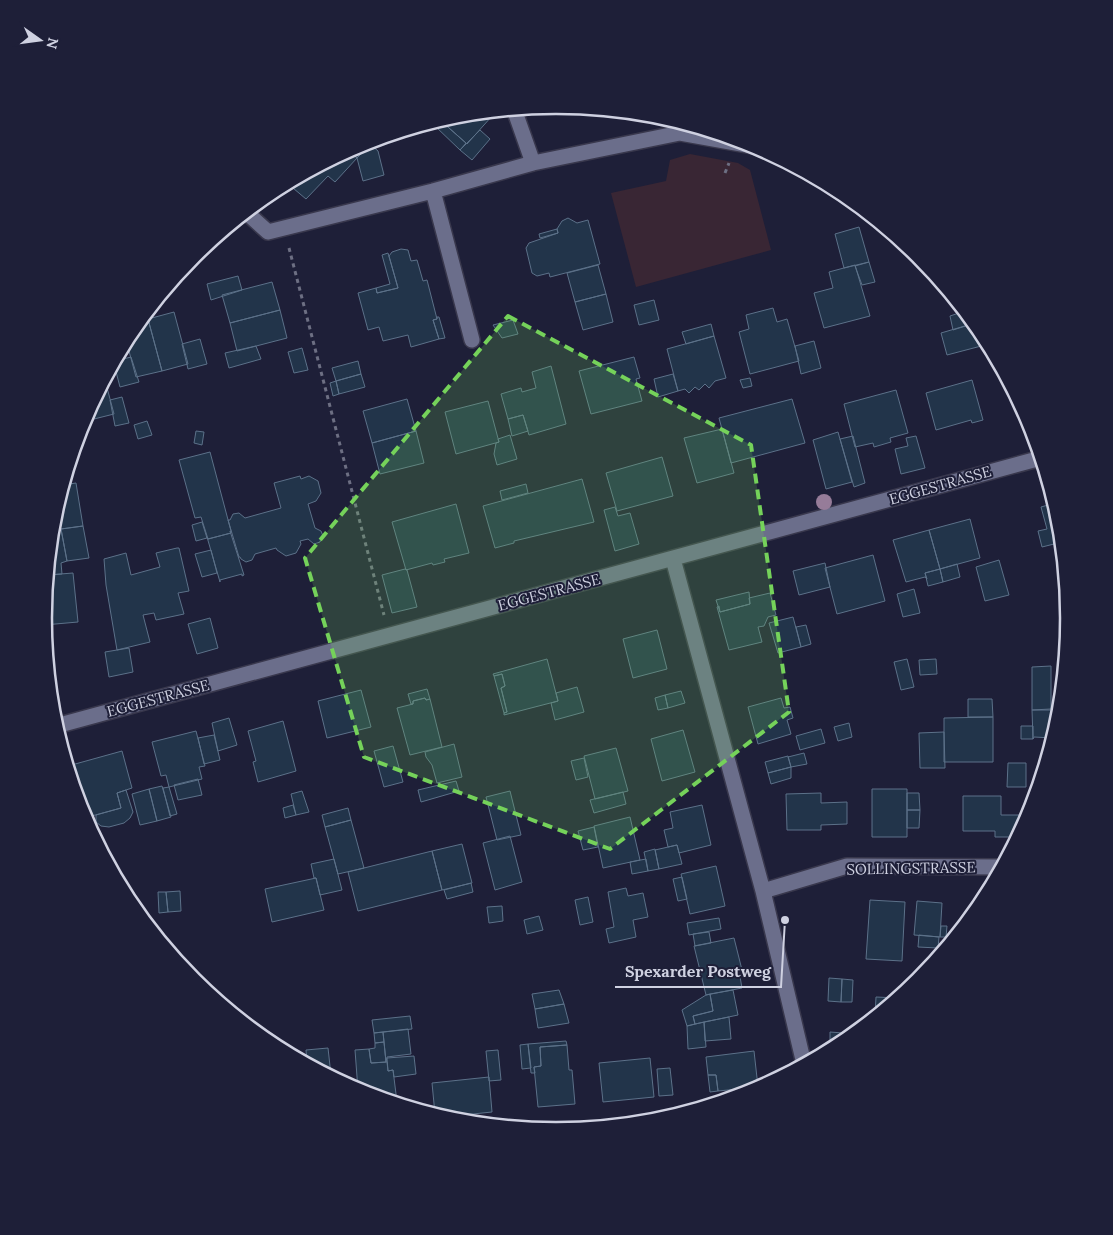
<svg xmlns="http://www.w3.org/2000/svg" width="1113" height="1235" font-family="Lora,serif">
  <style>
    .green { fill: #392634 }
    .building { fill: #22344a; stroke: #5c7189 }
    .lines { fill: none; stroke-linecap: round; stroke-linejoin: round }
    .minor-casing { stroke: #39384d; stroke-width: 18 }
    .path { stroke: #6d6f83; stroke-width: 3; stroke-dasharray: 4 4; stroke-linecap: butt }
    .minor { stroke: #6b6e8b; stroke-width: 15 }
    .tree { fill: #967c99 }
    .marked { fill: #75d25a; fill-opacity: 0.2; stroke: #75d25a; stroke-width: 4; stroke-dasharray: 10 6; stroke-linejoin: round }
    .labels { text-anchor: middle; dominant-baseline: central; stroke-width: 4; stroke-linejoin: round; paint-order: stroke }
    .street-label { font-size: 15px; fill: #cfd1e1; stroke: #1e1f38 }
    .rim { fill: none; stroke: #cfd1e1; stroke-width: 2.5 }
    .leader { fill: none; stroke: #cfd1e1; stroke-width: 2 }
    .callout-dot { fill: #cfd1e1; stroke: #1e1f38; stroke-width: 2 }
    .callout-label { font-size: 16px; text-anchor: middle; font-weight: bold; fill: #cfd1e1; stroke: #1e1f38; stroke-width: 4; stroke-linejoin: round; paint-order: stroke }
  </style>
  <rect width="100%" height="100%" fill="#1e1f38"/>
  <path class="green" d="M690,154L738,163L750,170L771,250L636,287L611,193L666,181L670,160Z"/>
  <path class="building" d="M487,112L492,116L467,144L440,120L457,115Z
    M440,120L466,143L460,150L435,126Z
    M480,130L490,139L472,160L460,150Z
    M367,142L370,144L357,158L348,150Z
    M370,144L378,151L384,175L363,181L357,158Z
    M348,150L357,158L335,182L328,176L306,199L287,183Z
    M568,218L577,223L588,220L600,264L550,277L549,273L537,276L532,273L526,248L529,243L558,233L557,229L562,221Z
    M859,227L869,262L844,268L835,234Z
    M557,229L558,233L540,238L539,234Z
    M401,249L408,250L411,261L417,260L423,281L427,280L437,319L433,320L439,339L411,347L408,335L383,341L379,327L368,330L358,293L376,288L377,293L398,288L389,256L392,252Z
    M388,253L398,288L377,293L376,288L390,284L382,255Z
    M869,262L875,282L862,285L855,266Z
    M598,265L606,294L575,302L567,273Z
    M855,265L870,316L824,328L814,293L833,288L829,272Z
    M238,276L242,290L211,300L207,284Z
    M272,282L280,310L230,323L222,295Z
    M606,294L613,322L583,330L575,302Z
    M654,300L659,320L639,325L634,305Z
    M773,308L777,322L787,319L799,361L750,374L739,332L749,329L746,315Z
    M280,310L287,338L237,351L230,323Z
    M965,311L975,323L953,330L950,316Z
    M174,312L188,364L162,371L148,319Z
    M437,317H439L445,338L439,339L433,320L437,319Z
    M148,319L162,371L136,377L126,340L139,322Z
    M513,320L518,334L502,338L493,325Z
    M975,323L982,332L985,345L947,355L941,333Z
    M711,324L714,336L686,344L682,332Z
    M714,336L726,378L715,381L709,388L705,384L699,390L695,387L689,393L685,389L678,391L667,349Z
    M200,339L207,364L188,369L182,344Z
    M814,341L821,368L801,374L795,346Z
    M256,346L261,359L229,368L225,353Z
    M302,348L308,370L294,373L288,352Z
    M131,357L139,382L120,387L114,364L115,361Z
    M634,357L640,378L636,379L642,401L591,414L579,371Z
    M358,361L361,374L336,381L332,368Z
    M551,366L566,424L529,435L523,415L508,419L501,394L521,388L522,392L536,388L532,372Z
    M361,374L365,387L339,394L336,381Z
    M673,374L678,391L658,397L654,379Z
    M750,378L752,386L743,388L740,380Z
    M105,380L114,414L86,421L85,417Z
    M972,380L983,420L972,423L971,420L936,430L926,393Z
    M336,381L339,394L333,396L330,383Z
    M896,390L908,433L890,438L891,442L874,447L873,443L855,447L844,404Z
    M122,397L129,423L115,426L110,400Z
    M407,399L416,431L372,443L363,411Z
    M792,399L805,443L731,463L719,418Z
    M488,401L499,442L456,454L445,412Z
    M523,415L528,431L512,436L508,419Z
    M147,421L152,435L138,439L134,425Z
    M722,429L734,473L697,483L684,438Z
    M196,431L204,432L202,445L194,443Z
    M416,431L424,463L380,474L372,443Z
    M838,432L852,482L826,489L813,440Z
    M510,435L517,459L497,465L494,454L496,443L499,442L498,439Z
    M853,436L865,483L854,487L840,439Z
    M916,436L925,468L901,474L895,449L908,446L906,438Z
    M210,452L231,531V533L208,539L201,517L195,518L179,460Z
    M662,457L673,496L617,511L606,473Z
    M300,476L301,479L309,476L318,481L321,493L316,501L308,504L315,528L321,531L323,536L320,542L314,544L308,539L300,541L301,544L296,553L286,556L277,550L276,548L255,554L252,560L246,562L241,559L240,557H239L228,520H230L233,514L239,513L245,518L281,508L274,483Z
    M582,479L594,522L514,541V543L495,548L483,506Z
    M76,483L83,526L61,529L67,561L61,563L62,574L48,575L54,517L60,516L58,503L63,485Z
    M526,484L528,493L502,500L500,491Z
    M1055,503L1059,518L1062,542L1042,547L1038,531L1047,529L1041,507Z
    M456,504L469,553L444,559L445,562L433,565L432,563L406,570L392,522Z
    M615,507L618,516L630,513L639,544L615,551L604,510Z
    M970,519L980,558L940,569L929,530Z
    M202,522L207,538L196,541L192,525Z
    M83,526L89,558L67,561L61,529Z
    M929,530L940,569L925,573L927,579L925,577L906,582L893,540Z
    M230,531L244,575L242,576V574L220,580V582L207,537L208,539L231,533Z
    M177,548H179L189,591L178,593L184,614L156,620L154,613L143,615L150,642L117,650L106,585L104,559L126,553L131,575L160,567L156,553Z
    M211,550L217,573L202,577L195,554Z
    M873,555L885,601L837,614L825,568Z
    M999,560L1009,595L985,601L976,567Z
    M825,563L830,587L799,595L793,571Z
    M957,564L960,577L943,582L940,569Z
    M405,569L407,570L417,607L392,613L382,575Z
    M940,569L943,582L928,586L925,573Z
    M73,573L78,622L44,625V618L48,575Z
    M914,589L920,613L903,617L897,594Z
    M749,592L750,604L720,612L716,600Z
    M770,593L776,615L768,617L764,626L758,627L762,642L729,650L717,607L719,606L720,612L750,604L749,598Z
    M793,617L801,647L778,653L769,623Z
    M210,618L218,648L197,654L188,624Z
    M806,625L811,644L801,647L796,627Z
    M657,630L667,669L633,678L623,639Z
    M129,648L133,672L109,677L105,652Z
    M547,659L558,701L504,715V713L507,712L501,688L505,686L502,674L494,676L493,674Z
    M907,659L914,687L901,690L894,662Z
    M936,659L937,674L920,675L919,660Z
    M1051,666V709L1032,710V667Z
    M502,674L505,686L501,688L507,712L504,713L494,676Z
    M577,687L584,712L555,720L551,703L558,701L556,693Z
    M427,689L430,699L426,700L425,698L413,701V704H411L408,694Z
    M361,690L371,727L327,738L318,701Z
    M681,691L685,703L668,708L665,695Z
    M665,695L668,708L658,710L655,698Z
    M425,698L426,700L430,699L442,747L410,755L397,708L413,704V701Z
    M781,698L784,708L790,707L793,718L787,720L791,734L758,744L748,707Z
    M968,699H992L993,717H968Z
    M1032,710H1059V718L1053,738L1034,737L1033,739Z
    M993,717V762H944V718Z
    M229,718L237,745L218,751L212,723Z
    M283,721L296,771L258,782L253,762L256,761L248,731Z
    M849,723L852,737L838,741L834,727Z
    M1021,726H1033V739H1021Z
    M821,729L825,743L800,750L796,736Z
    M683,730L695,772L662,781L651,739Z
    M196,731L205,766L199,767L202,779L169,787L166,775L161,776L152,742Z
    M944,732L945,768H920L919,733Z
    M214,735L220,760L204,764L198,738Z
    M454,744L462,777L437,783L432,765L426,757L425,752Z
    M393,746L403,782L384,787L374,751Z
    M616,748L628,791L595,799L584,756Z
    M122,751L132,788L117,793L121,808L88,817L84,802L80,803L68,766Z
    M804,753L807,764L791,767L788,757Z
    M788,756L791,767L768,773L765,762Z
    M584,758L588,777L576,780L571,761Z
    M1008,763H1026V787H1007Z
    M791,767V778L771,784L768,773Z
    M198,779L202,795L178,800L174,785Z
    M456,781L459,791L421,802L418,790Z
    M162,786L171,817L157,821L149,789Z
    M169,787L177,814L170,816L163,788Z
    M149,789L157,821L140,825L132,794Z
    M872,789H907V837H872Z
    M126,790L133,812L130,818L124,823L109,827L101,826L96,822V815L121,808L117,793Z
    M302,791L309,812L296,815L291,794Z
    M510,791L521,835L497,840L486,797Z
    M623,792L626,804L594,813L590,800Z
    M821,793V803L847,802V824L821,825V830H787L786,794Z
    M907,793H919L920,810H907Z
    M963,796H1001V815H1024V825L1018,837H995V831H963Z
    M293,805L296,815L285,818L283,808Z
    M702,805L711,845L679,853L677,845L668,847L664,830L673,828L670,812Z
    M348,808L351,820L325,827L322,815Z
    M907,810H920L919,828H907Z
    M630,817L640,860L603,868L594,826Z
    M351,820L364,868L338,874L325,827Z
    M594,827L598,847L583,850L578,831Z
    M510,836L522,882L495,890L483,843Z
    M462,844L472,883L442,890L432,851Z
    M677,845L682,864L659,869L655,850Z
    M655,849L659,869L648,871L644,852Z
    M432,851L442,890L358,911L348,872Z
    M334,859L342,890L320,895L316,878H314L311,864Z
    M646,859L648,871L632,874L630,862Z
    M716,866L725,906L690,914L681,874Z
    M682,877L687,899L678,901L673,879Z
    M316,878L324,910L272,922L265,889Z
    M471,883L473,892L447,899L444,890Z
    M626,888L628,896L643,893L648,917L633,920L636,937L609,943L606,929L614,927L608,892Z
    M180,891L181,911L168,912L166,892Z
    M158,892H166L168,912L159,913Z
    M588,897L593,922L580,925L575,900Z
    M870,900L905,902L902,961L866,959Z
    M917,901L942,903L940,937L914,935Z
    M502,906L503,921L489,923L487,907Z
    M539,916L543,930L527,934L524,920Z
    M719,918L721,929L689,935L687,923Z
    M941,926H947L946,937H940Z
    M709,932L711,943L695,946L693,934Z
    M919,935L939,937L938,948L918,947Z
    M734,938L742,970L739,971L742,988L706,995L694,946Z
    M829,978L842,979L841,1002L828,1001Z
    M842,979L853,980L852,1002H841Z
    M559,990L564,1004L535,1009L532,994Z
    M733,990L738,1015L695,1024L693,1016L713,1011L710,994Z
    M710,994L713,1011L693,1016L695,1024L687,1026L682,1010L706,995Z
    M876,997L898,998L875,1016Z
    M564,1004L569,1023L538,1028L535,1009Z
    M410,1016L412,1029L374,1033L372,1020Z
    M729,1017L731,1039L705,1041L704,1022Z
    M704,1022L706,1047L688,1049L687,1026Z
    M408,1029L411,1054L387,1057L386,1062L383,1032Z
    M383,1032L384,1042L375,1043L374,1033Z
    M830,1032L843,1033L842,1043L830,1050Z
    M566,1041L567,1045L540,1047L541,1066L534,1067L535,1073H531L528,1044Z
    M384,1042L386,1062L371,1063L369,1049L375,1048V1043Z
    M528,1044L531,1068L522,1069L520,1045Z
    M567,1045L569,1070H572L575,1104L538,1107L534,1067L541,1066L540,1047Z
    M328,1048L331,1075L307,1063L306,1050Z
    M369,1049L371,1063L387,1062L388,1071L393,1070L397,1102L358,1090L355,1050Z
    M498,1050L501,1080L489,1081L486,1051Z
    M754,1051L758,1087L718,1091L716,1075H708L706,1057Z
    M414,1056L416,1074L394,1077L393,1070L388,1071L387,1058Z
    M650,1058L654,1097L603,1102L599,1063Z
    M670,1068L673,1095L659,1096L657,1069Z
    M708,1075H716L718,1091L710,1092Z
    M489,1077L492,1112L444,1117L435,1114L432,1083Z"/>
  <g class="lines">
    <g class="minor-casing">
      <path id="minor" d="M514,109L533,163
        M433,191L472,340
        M246,212L268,232L433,191L533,163L680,133L758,147
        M673,559L763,891L804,1064
        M56,726L1041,458
        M763,891L847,866L1002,867"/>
    </g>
    <path class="path" d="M725,173L729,163
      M289,248L384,615"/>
    <use href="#minor" class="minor"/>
  </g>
  <circle class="tree" cx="824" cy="502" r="8"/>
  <path class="marked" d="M508,316L751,445L789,712L610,849L364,757L305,558Z"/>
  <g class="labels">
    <g class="street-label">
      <text transform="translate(940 485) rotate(-16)">EGGESTRASSE</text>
      <text transform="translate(549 592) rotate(-15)">EGGESTRASSE</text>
      <text transform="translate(158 698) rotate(-15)">EGGESTRASSE</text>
      <text transform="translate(911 868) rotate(-1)">SOLLINGSTRASSE</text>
    </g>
  </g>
  <path d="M0 0H1113V1235H0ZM52 618a504 504 0 1 1 1008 0a504 504 0 1 1-1008 0Z" fill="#1e1f38" fill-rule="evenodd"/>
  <path class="rim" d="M52 618a504 504 0 1 1 1008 0a504 504 0 1 1-1008 0Z"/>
  <path class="leader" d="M785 920L781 987H615"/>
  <circle class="callout-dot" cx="785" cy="920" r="5"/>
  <g class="callout-label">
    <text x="698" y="977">Spexarder Postweg</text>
  </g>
  <g transform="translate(40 40) rotate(104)" stroke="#1e1f38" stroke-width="4" paint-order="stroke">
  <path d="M0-4L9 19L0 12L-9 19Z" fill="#cfd1e1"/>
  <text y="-8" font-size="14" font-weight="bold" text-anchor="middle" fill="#cfd1e1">N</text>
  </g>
</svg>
